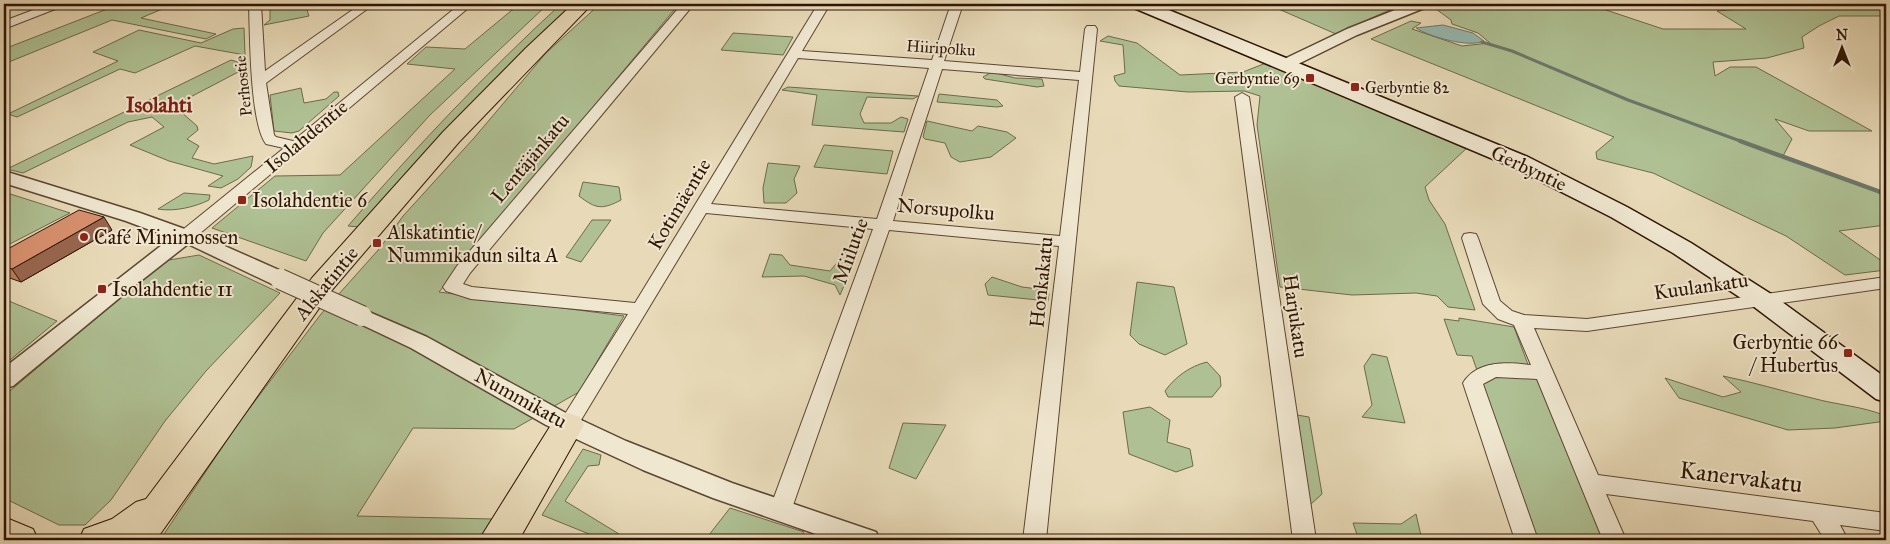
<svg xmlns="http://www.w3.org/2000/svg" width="1890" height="544" font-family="'IM FELL Great Primer',serif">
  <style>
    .green { fill: #afc194; stroke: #6e6a4b }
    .water { fill: #97bab1; stroke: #6d786b }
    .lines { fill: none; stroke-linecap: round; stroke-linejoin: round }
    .stream-far1 { stroke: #6d786b; stroke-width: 3 }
    .stream { stroke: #6d786b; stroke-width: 4.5 }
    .minor-casing { stroke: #5c4630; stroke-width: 2 }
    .tertiary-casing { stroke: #5c4630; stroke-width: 3 }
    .secondary-casing { stroke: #2e1402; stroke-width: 3 }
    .primary-casing { stroke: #2e1402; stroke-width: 2 }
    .minor { fill: #f0e7d1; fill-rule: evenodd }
    .tertiary { fill: #f0e7d1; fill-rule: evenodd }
    .secondary { fill: #f0e7d1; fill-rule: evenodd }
    .primary { fill: #e8dab8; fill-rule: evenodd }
    .tertiary-bridge-casing { stroke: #5c4630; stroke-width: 22; stroke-linecap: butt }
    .tertiary-bridge { stroke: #f0e7d1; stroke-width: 20 }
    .wall { fill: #bb7d5f; stroke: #2e1402 }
    .shaded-wall { fill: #98664e; stroke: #2e1402 }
    .building { fill: #d9916f; stroke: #2e1402 }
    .poi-dot { fill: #8f2418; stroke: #f0e7d1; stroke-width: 2 }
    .labels { text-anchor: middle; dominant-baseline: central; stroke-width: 4; stroke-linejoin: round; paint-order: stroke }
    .far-street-label { font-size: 16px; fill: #2e1402; stroke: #f0e7d1 }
    .far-poi-label { font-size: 16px; fill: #2e1402; stroke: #f0e7d1; text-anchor: end }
    .street-label { font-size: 20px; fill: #2e1402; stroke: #f0e7d1 }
    .poi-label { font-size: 20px; fill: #2e1402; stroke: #f0e7d1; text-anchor: start }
    .far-district-label { font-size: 21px; font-weight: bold; fill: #7a1f14; stroke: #f0e7d1 }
    .near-street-label { font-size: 24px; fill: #2e1402; stroke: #f0e7d1 }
  </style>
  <rect width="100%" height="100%" fill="#e8dab8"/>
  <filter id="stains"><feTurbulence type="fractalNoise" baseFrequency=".004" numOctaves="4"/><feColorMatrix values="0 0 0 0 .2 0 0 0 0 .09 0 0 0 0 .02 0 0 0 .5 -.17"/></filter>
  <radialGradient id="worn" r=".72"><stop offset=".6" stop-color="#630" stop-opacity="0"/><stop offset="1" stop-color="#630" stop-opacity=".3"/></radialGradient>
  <path class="green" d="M120,4H174L141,18L216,34L206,39L112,20L4,64V49Z
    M263,4H305L309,16L264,25L270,20V8L263,7Z
    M533,4H548L430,115L323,233L306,261L212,228L275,176L340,175L455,69L407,64L426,47L465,49L512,10L530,6Z
    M561,4H575L512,65L360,227L348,226C415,148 485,74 561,4Z
    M600,4H679L439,292L624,316L579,392L514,429L413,428L357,516L493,519L486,540H160L239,422L321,314L380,248L403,216L474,138L546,53Z
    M1267,4H1403L1336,34Z
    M1456,4H1588L1663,29H1746L1717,11L1763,7L1771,4H1886V16H1839L1819,26L1802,37L1804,48L1767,58L1713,62L1715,76L1730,67H1756L1872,131H1809L1775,119L1792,139L1783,156L1869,187L1886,197V225L1839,231L1886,264V270L1845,275L1786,236L1653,173L1597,159L1596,152L1614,137L1371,39L1411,21L1421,23L1412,29L1462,46L1490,43L1478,33L1452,24L1451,20L1436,9Z
    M244,28L245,55L195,46L135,73L120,69L17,117L8,114L118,61L93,52L139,30L201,43L233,29Z
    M733,33L793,37L783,55L721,50Z
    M1108,36L1137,43L1180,75L1243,72L1266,63L1468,147L1425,187L1429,200L1445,224L1475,310L1448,307L1437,296L1416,293L1352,295L1280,287L1257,125L1260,96L1244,91L1188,92L1119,86L1115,81L1114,76L1125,73L1123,45L1100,41Z
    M231,60L244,64L242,70L177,104L180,111L197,126L198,130L187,139L199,146L192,158L214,164L253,156L251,167L238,179L221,188L208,186L223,176L169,161L130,145L164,127L152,117L128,122L23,173L7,169Z
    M992,72L1015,78L1042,79L1044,86L1037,87L985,79L983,77Z
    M788,87L918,96L913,99L867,97L860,114L864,123H891L901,117L908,119L904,132L812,125L817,95L782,90Z
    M301,88L304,103L326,99L334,92H338L339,96L299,131L292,133L274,131L270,95Z
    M939,94L997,100L1003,106L997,107L937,102Z
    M927,121L972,131L978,126L1007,132L1016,138L991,157L960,162L951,157L945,143L925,139L923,137Z
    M824,145H825L893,151L887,174L814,167Z
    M768,163L800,166L794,179L797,193L786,203H764L763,188Z
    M583,182L619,187L621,200C602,210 596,209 579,196Z
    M4,192L70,213L4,247Z
    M184,193L210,195L209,200C195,207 174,212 158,209Z
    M592,220H611L581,262L566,257Z
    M847,251H859L840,295L835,285L804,276L762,277L770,254L782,255L790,265L830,271Z
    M199,255L280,293L206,371L165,421L111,500L85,525H59L4,498V396L163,261Z
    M992,277L1022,287L1047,290L1049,294L1048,301L988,295L985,284Z
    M1137,282L1174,287L1187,344L1165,355L1139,344L1130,335Z
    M4,299L57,321L4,365Z
    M1459,318L1514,327L1533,378H1537L1604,540H1536L1472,356L1457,355L1444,319L1459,321Z
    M1372,354L1387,357L1405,423L1362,417L1372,405L1364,366Z
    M1207,362L1220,376L1221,386L1212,397H1168L1165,391C1175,377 1190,366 1207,362Z
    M1723,376C1753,382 1782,391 1812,398C1837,405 1862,406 1886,416V421L1835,428L1788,430L1679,398L1665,378L1723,397L1741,392Z
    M1150,407L1170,420L1167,442L1190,449L1193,466L1176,472L1129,454L1123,412Z
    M1297,415L1309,417L1322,494L1310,505Z
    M903,423L946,425L916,479L889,468Z
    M583,449L601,455L599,465L588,466L565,501L619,534L611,540H604L542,515Z
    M730,508L804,532L800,540H705Z
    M1416,514L1422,540H1359L1353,523L1401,524Z"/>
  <path class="water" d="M1443,25L1473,33L1484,41C1469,48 1430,37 1416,28Z"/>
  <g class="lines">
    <path class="stream-far1" d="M1482,42L1512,51L1628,100L1743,142"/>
    <path class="stream" d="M1740,141L1886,194"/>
    <g class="minor-casing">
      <path id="minor" d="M49,4H65L63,6L4,29V21Z
        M249,4H261L265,71L361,4H374L266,83L274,135L276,137L293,141L460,4H473L192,240H180L178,236L180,232L284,148L266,144C250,124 250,34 249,4Z
        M682,4H694L470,273L463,284L472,287L635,303L818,4H830L802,51L932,60L951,4H963L944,61L1080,72L1085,29L1087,26H1095L1097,29L1046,540H1023L1059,246L889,230L791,511L788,517L780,520L772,517L769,511L873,229L706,213L575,430L568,433L561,430L558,425L628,314L471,299L446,291L443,287L457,266ZM798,58L929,68L877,219L711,204ZM942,69L1079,80L1060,236L893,221Z
        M1242,93L1249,97L1316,540H1293L1235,97Z
        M1470,233L1476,234L1478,238L1500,301L1512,311L1524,315L1587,319L1886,277V288L1587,331L1534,328L1598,475L1886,513V531L1840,525L1848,540H1825L1813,521L1606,494L1626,540H1603L1537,379L1496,377L1483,384L1538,540H1515L1463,383C1477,360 1508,362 1531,365L1514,325L1498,319L1483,304L1462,238L1464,234Z"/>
    </g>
    <g class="tertiary-casing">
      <path id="tertiary" d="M1410,4H1429L1427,7L1357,35L1292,67H1280L1278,64L1280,61L1347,29Z
        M4,171L140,213L193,232L288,274L291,279L288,284L280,286L272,284L188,244L123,295L13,386L4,388V368L171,238L126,221L4,183Z
        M362,309L427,337L564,412L626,441L732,483L876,532L880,540H833L713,498L643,470L546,425L411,348L354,321L351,316L354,311Z"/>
    </g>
    <g class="secondary-casing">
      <path id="secondary" d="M1132,4H1154L1528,157L1627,207L1691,243L1771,294L1886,378V402L1876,399L1753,306L1673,253L1611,217L1512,167L1134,8Z"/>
    </g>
    <g class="primary-casing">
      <path id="primary" d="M573,4H592L459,142L332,290L156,540H79L84,529L112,519L136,502L146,499L312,278L443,132L526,48Z
        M568,413L580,417L584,425L520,538L518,540H479L556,417Z
        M4,517L33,529L38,540H4Z"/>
    </g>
    <use href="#minor" class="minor"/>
    <use href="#tertiary" class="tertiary"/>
    <use href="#secondary" class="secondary"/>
    <use href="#primary" class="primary"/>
    <g class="tertiary-bridge-casing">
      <path id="tertiary-bridge" d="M280,279L362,316"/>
    </g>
    <use href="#tertiary-bridge" class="tertiary-bridge"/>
  </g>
  <path class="wall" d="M112,230L21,282L4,276V251Z"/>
  <path class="shaded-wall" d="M104,217L112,230L21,282L12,269Z"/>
  <path class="building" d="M79,210L104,217L12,269L4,266V251Z"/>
  <g class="poi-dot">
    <rect x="1305" y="73" width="10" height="10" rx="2.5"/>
    <rect x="1350" y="82" width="10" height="10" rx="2.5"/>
    <rect x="237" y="195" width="10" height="10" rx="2.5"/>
    <circle cx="84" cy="237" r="5"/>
    <rect x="372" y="238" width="10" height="10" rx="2.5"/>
    <rect x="97" y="284" width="10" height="10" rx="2.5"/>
    <rect x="1843" y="348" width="10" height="10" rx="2.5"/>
  </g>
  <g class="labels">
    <g class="far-street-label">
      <text transform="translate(941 48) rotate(4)">Hiiripolku</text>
      <text transform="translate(243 86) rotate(-96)">Perhostie</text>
    </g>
    <g class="far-poi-label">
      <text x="1300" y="78">Gerbyntie 69</text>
      <text x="1365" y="87" text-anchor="start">Gerbyntie 82</text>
    </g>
    <g class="street-label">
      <text transform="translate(306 136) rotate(-40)">Isolahdentie</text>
      <text transform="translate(530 158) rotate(-50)">Lentäjänkatu</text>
      <text transform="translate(1529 168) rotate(25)">Gerbyntie</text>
      <text transform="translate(679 204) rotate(-59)">Kotimäentie</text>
      <text transform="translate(946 209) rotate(5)">Norsupolku</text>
      <text transform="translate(850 251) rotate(-70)">Miilutie</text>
      <text transform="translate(1041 282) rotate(-84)">Honkakatu</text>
      <text transform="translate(326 283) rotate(-51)">Alskatintie</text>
      <text transform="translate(1701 286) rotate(-8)">Kuulankatu</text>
      <text transform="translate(1296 316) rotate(82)">Harjukatu</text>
      <text transform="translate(521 398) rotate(29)">Nummikatu</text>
    </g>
    <g class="poi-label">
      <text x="252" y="200">Isolahdentie 6</text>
      <text x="387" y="232">Alskatintie/<tspan x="387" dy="23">Nummikadun silta A</tspan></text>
      <text x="94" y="237">Café Minimossen</text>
      <text x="112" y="289">Isolahdentie 11</text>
      <text x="1838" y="342" text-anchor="end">Gerbyntie 66<tspan x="1838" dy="23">/ Hubertus</tspan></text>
    </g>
    <g class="far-district-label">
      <text x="159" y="105">Isolahti</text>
    </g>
    <g class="near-street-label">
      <text transform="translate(1741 477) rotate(7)">Kanervakatu</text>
    </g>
  </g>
  <rect width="1890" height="544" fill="none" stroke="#e8dab8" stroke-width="20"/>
  <rect x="5" y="5" width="1880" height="534" fill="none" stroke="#2e1402" stroke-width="2.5"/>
  <rect x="10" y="10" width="1870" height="524" fill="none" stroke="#2e1402"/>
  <g transform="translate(1842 48)" stroke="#f0e7d1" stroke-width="4" paint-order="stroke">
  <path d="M0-4L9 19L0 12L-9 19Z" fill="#2e1402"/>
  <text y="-8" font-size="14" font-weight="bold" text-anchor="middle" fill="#2e1402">N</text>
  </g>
  <rect width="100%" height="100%" filter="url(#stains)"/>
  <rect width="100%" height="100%" fill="url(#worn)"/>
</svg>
